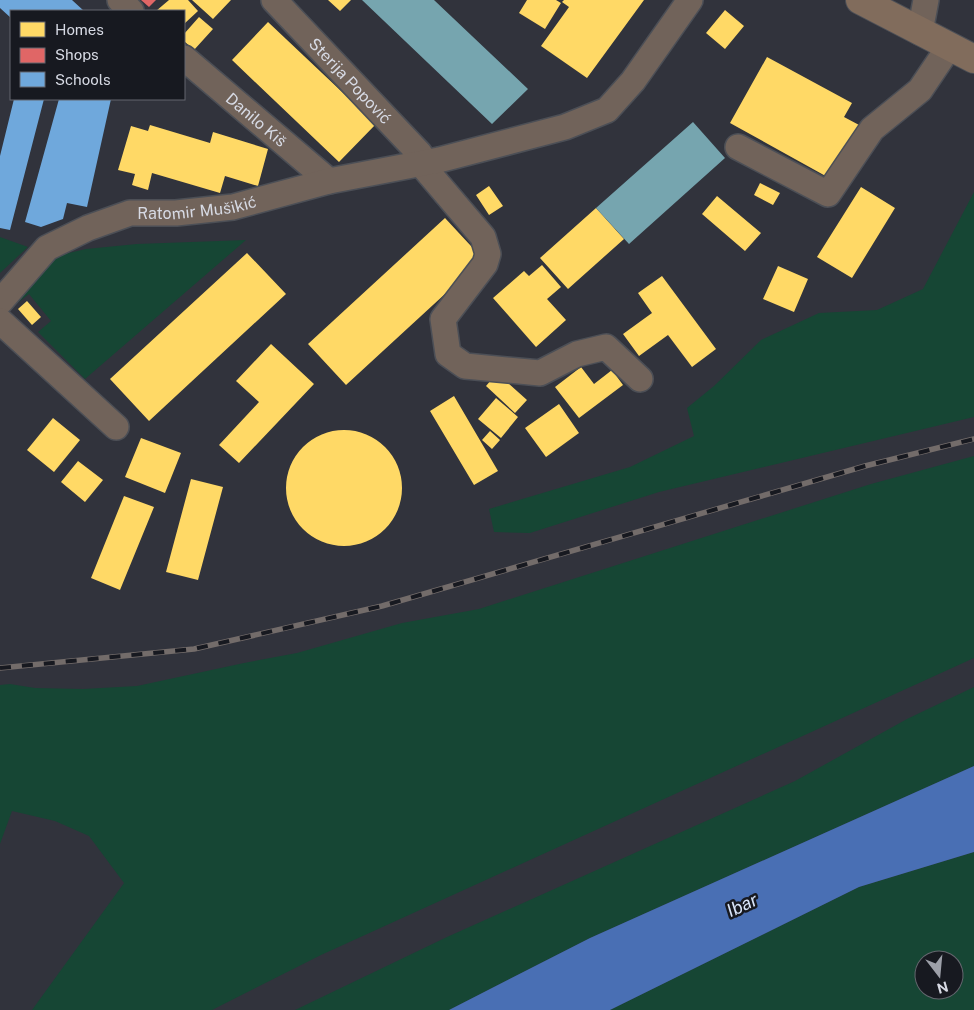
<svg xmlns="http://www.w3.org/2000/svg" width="974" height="1010" font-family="'Public Sans',sans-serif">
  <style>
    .green { fill: #164634; fill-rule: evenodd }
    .water { fill: #496fb4 }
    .homes { fill: #ffd966 }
    .shops { fill: #e06666 }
    .schools { fill: #6fa8dc }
    .public { fill: #76a5af }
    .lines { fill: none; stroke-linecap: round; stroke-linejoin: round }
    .minor-casing { stroke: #4c4f56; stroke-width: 28 }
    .major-casing { stroke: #4c4f56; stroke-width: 30 }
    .minor { stroke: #71635a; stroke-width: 25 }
    .major { stroke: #816c5c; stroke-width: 28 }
    .rail-casing { stroke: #736c6a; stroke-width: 5.5 }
    .rail { stroke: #171920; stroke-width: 4; stroke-dasharray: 11; stroke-linecap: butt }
    .labels { text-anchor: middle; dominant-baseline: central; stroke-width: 5; stroke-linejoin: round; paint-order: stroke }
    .street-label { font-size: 16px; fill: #d7dae4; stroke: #171920 }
    .water-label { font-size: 18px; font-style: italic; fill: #d9e5fa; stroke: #171920 }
  </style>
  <rect width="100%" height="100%" fill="#31333c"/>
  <path class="green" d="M974,192V417L659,492L530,533L494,532L489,509L630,467L694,436L687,408L714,386L761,340L819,313L877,310L923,289Z
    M0,237L28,247L0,273Z
    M246,240L85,379L38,332L51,321L29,294L16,304L11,300L56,256L86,249L137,244Z
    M974,456V658L321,955L212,1010H32L124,883L89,836L55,821L12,811L0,844V685L10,684L35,688L83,689L137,686L244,663L297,653L402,623L479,609L871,484Z
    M974,687V766L590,938L449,1010H295L447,937L795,781L907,719Z
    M974,852V1010H610L859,887ZM924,960H954V990H924Z"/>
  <path class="water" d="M974,766V852L859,887L610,1010H449L590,938Z"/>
  <path class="homes" d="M169,0H188L198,11L184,24V11H156Z
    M192,0H231L213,19Z
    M328,0H351L340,11Z
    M527,0H556L561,3L545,29L519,13Z
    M564,0H644L587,78L541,46L569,7L562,2Z
    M725,10L744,26L725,49L706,33Z
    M199,17L213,29L194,50L184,41V34Z
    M268,22L376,124L339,162L232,60Z
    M767,57L852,103L844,117L861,126L831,179L730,123Z
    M150,125L210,143L213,132L268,149L258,186L225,176L220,193L152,173L148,190L132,185L135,174L118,170L131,126L148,131Z
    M760,183L780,193L773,205L754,195Z
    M489,186L503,206L489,215L476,195Z
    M861,187L895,208L852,278L817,257Z
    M717,196L761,233L745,251L702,214Z
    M596,208L624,239L568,289L540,258Z
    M445,218L483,259L346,385L308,344Z
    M247,253L286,294L149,421L110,379Z
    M542,265L561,287L547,299L566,320L536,347L493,298L524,271L529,276Z
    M778,266L808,279L794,312L763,299Z
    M662,276L716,349L692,367L668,335L639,356L623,334L652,313L638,293Z
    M27,301L41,317L32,325L18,309Z
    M271,344L314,384L239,463L219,445L259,402L236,381Z
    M581,367L594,384L612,370L623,385L579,418L555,387Z
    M497,373L527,400L515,413L486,386Z
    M454,396L498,471L474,485L430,411Z
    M496,398L518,417L501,438L478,419Z
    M559,404L579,433L546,457L525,428Z
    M53,418L80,440L54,472L27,450Z
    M286 488a58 58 0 1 1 116 0a58 58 0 1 1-116 0Z
    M490,431L500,440L492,449L482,440Z
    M141,438L181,453L165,493L125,477Z
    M78,461L103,480L85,502L61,482Z
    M191,479L223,487L198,580L166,572Z
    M124,496L154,507L120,590L91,578Z"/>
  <path class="shops" d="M141,0H156L149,7Z"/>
  <path class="schools" d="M0,0H72L84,11H11V18L0,8Z
    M14,99H44L10,230L0,228V156Z
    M59,99H111L87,207L67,203L63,219L41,227L25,222Z"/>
  <path class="public" d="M362,0H434L528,89L492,124Z
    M693,122L725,158L629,244L596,208Z"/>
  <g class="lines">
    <g class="minor-casing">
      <g id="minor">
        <path d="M120,0L131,11"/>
        <path id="s1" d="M274,0L420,154L421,164L483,237L488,254L485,264L443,319L448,354L465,366L540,373L577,354L606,347L640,379"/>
        <path d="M920,32L926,0"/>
        <path id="s2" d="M184,58L329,181"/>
        <path d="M738,147L828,194L872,129L920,90L949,47"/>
        <path id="s3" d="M0,302L47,248L88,228L130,213H176L233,207L329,181L439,160L565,127L607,110L633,81L690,0"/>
        <path d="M0,321L116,427"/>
      </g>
    </g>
    <g class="major-casing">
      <path id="major" d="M860,0L974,59"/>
    </g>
    <use href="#minor" class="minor"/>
    <use href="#major" class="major"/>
    <g class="rail-casing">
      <path id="rail" d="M0,668L194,649L382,606L865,466L974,439"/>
    </g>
    <use href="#rail" class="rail"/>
  </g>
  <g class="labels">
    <g class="street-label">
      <text stroke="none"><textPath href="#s1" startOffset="111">Sterija Popović</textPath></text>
      <text stroke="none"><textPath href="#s2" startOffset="95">Danilo Kiš</textPath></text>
      <text stroke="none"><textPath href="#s3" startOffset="229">Ratomir Mušikić</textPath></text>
    </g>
    <g class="water-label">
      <text transform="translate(742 905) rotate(-25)">Ibar</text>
    </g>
  </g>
  <rect x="10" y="10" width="175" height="90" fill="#171920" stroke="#64666e"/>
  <rect x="20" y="22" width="25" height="15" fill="#ffd966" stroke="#64666e"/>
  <text x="55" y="35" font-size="15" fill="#d7dae4">Homes</text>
  <rect x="20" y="48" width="25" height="15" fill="#e06666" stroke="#64666e"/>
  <text x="55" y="60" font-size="15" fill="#d7dae4">Shops</text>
  <rect x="20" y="72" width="25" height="15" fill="#6fa8dc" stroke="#64666e"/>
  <text x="55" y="85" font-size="15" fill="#d7dae4">Schools</text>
  <g transform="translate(939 975) rotate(164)"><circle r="24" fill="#171920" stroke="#64666e"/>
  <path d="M0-4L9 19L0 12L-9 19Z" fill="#9da0a9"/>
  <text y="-8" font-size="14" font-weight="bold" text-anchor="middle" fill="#d7dae4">N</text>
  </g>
</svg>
